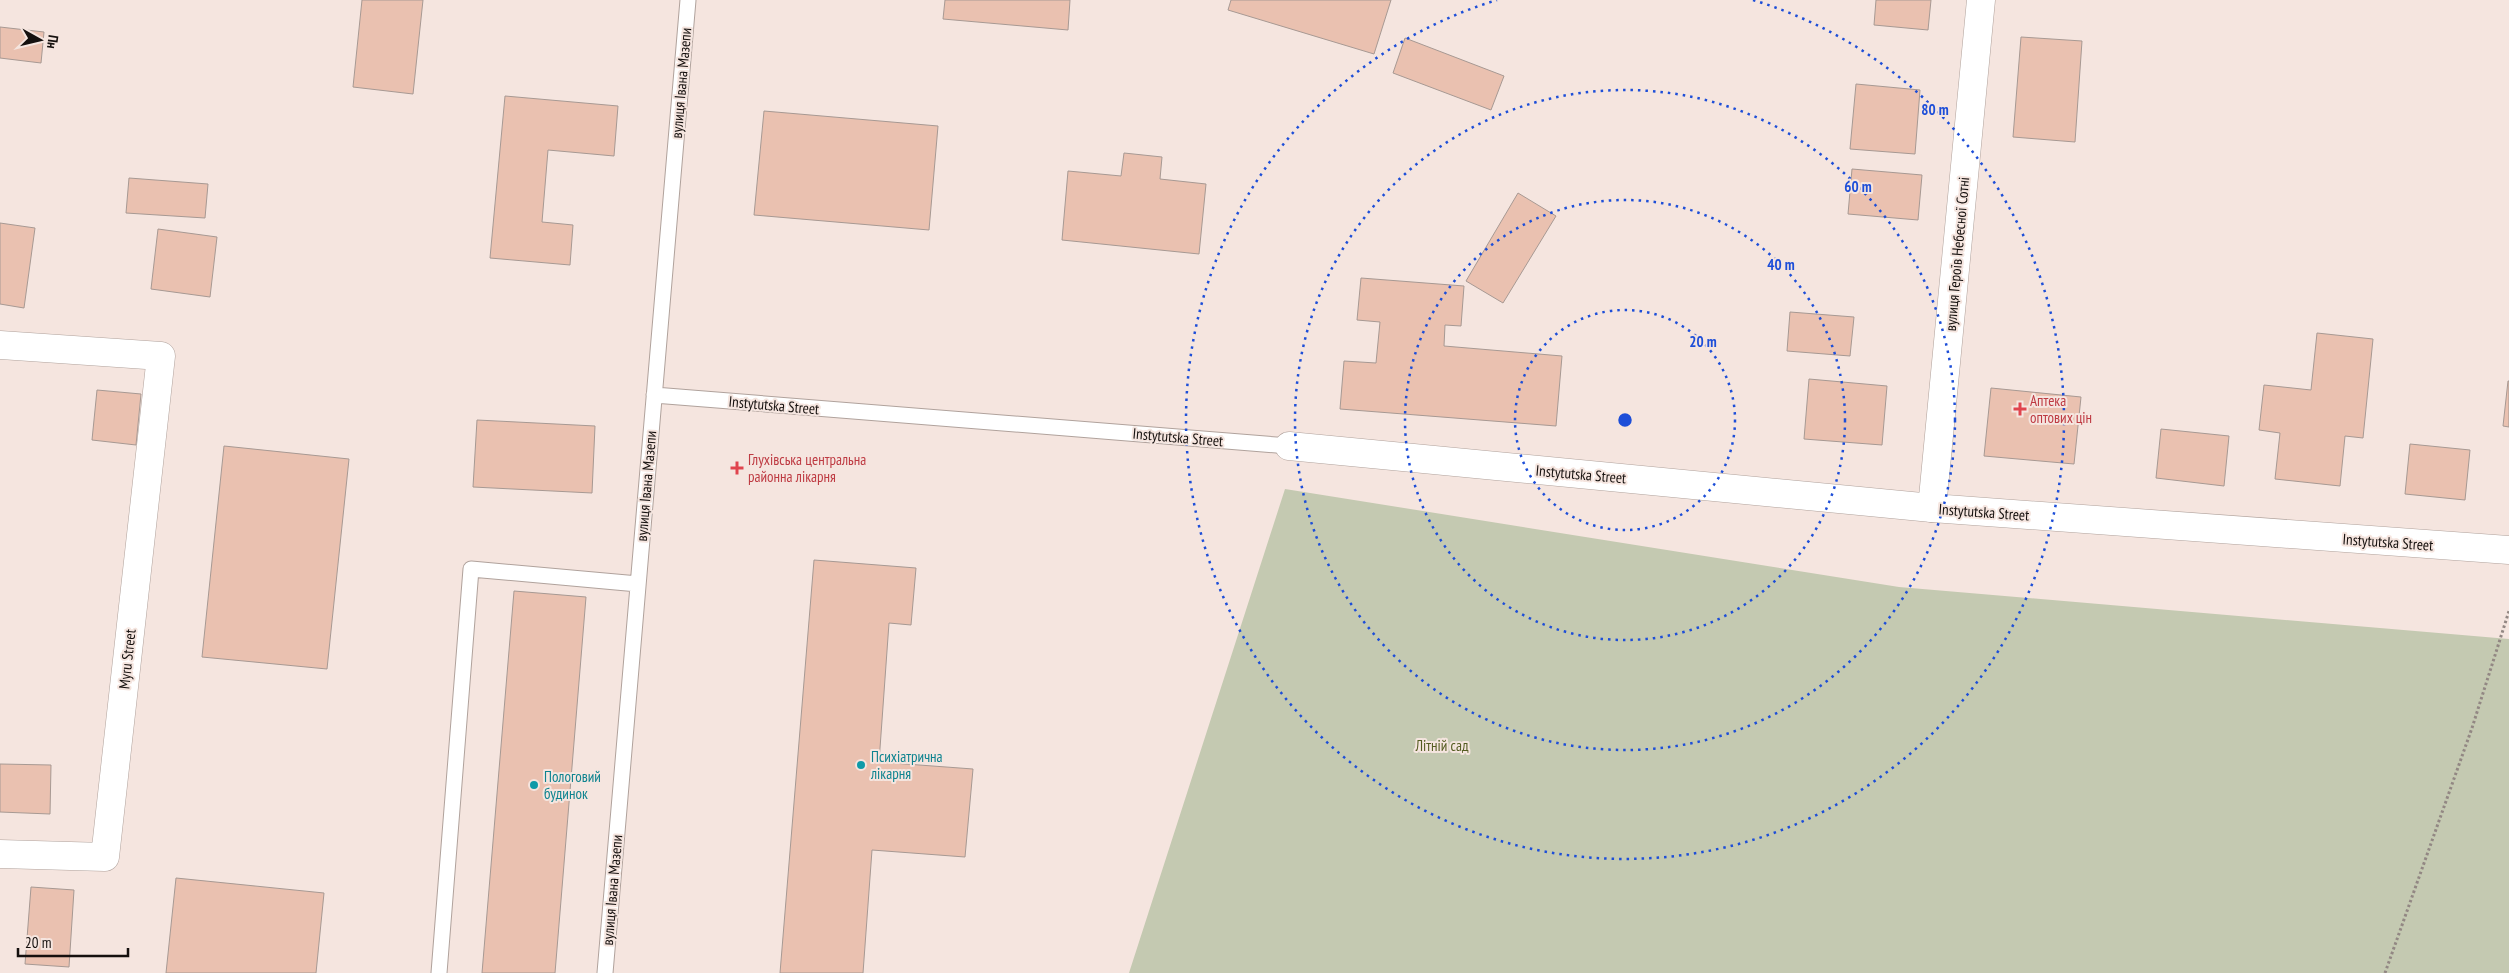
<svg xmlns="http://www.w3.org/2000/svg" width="2509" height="973" font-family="'PT Sans Narrow',sans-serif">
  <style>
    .green { fill: #c4c9b1 }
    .building { fill: #eac1b0; stroke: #a79993 }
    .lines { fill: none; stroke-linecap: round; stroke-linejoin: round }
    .lane-casing { stroke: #b0a29c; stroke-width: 17 }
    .street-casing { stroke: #b0a29c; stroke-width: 29 }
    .secondary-casing { stroke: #b0a29c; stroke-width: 29 }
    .path { stroke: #928783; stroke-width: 3; stroke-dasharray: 2.5 2.5; stroke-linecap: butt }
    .lane { stroke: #fff; stroke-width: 15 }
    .street { stroke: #fff; stroke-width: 28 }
    .secondary { stroke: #fff; stroke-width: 28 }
    .ring { fill: none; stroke: #1d4ed8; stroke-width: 2.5; stroke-dasharray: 2.5 5 }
    .health-dot { fill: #e0444e; stroke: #f5e5df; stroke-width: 2 }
    .culture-dot { fill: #0f9aa8; stroke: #f5e5df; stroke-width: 2 }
    .labels { text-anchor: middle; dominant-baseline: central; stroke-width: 4; stroke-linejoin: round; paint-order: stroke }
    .street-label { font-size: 15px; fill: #15100e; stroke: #f5e5df }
    .health-label { font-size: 15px; fill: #be3a42; stroke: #f5e5df; text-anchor: start }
    .park-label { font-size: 15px; fill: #545c21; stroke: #f5e5df }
    .culture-label { font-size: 15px; fill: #0d838f; stroke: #f5e5df; text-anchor: start }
    .centre { fill: #1d4ed8; stroke: #f5e5df; stroke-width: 2.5 }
    .ring-label { font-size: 15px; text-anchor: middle; font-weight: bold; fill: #1d4ed8; stroke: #f5e5df; stroke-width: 4; stroke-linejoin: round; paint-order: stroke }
  </style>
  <rect width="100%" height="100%" fill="#f5e5df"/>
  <path class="green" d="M1285,489L1899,587L2509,639V973H1129Z"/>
  <path class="building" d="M362,0H423L413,94L353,87Z
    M945,0H1070L1068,30L943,19Z
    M1231,0H1391L1374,54L1228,10Z
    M1876,0H1931L1928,30L1874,25Z
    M0,27L44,32L41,63L0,58Z
    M2021,37L2082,41L2075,142L2013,137Z
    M1405,38L1504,76L1491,110L1393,73Z
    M1856,84L1920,90L1915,154L1850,149Z
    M505,96L618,106L614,156L548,150L542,222L573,225L570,265L490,258Z
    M764,111L938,126L929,230L754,215Z
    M1124,153L1162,157L1160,179L1206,184L1199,254L1062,240L1068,171L1121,176Z
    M1852,169L1922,175L1918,220L1848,214Z
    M129,178L208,184L205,218L126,213Z
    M1518,193L1556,216L1503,303L1466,281Z
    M0,223L35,228L24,308L0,304Z
    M158,229L217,237L210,297L151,289Z
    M1361,278L1464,286L1461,326L1445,325L1444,346L1562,356L1556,426L1340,409L1344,361L1376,363L1380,322L1357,320Z
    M1790,312L1854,317L1850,356L1787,351Z
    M2317,333L2373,339L2363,438L2345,436L2340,486L2275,479L2280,433L2259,430L2264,385L2311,390Z
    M1809,379L1887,386L1882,445L1804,439Z
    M2508,381H2509V427L2503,426Z
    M1991,388L2081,397L2074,464L1984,456Z
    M97,390L141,394L136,445L92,440Z
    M477,420L595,426L592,493L473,487Z
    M2161,429L2229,436L2224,486L2156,478Z
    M2410,444L2470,450L2465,500L2405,494Z
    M224,446L349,459L327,669L202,657Z
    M814,560L916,568L911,625L889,623L879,762L973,769L965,857L872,850L863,973H780Z
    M514,591L586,597L555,973H482Z
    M0,764L51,765L50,814L0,812Z
    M176,878L324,893L316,973H166Z
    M31,887L74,890L69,967L25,964Z"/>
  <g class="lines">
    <g class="lane-casing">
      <path id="lane" d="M654,395L1289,446
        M439,973L471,569L638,584
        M605,973L688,0"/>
    </g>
    <g class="street-casing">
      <path id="street" d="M0,345L161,356L105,857L0,854
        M1289,446L1932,508"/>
    </g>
    <g class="secondary-casing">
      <path id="secondary" d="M1981,0L1932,508L2509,550"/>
    </g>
    <path class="path" d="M2385,973L2472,728L2509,611"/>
    <use href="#lane" class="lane"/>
    <use href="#street" class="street"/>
    <use href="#secondary" class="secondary"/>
  </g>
  <g class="ring">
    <circle cx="1625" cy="420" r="110"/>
    <circle cx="1625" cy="420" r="220"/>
    <circle cx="1625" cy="420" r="330"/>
    <path d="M1753 0A439 439 0 1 1 1497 0"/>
  </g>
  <g class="health-dot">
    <path d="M2017.5 401.5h5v5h5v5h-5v5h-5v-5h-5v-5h5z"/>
    <path d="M734.5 460.5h5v5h5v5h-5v5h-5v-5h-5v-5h5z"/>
  </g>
  <g class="culture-dot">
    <circle cx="861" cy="765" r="5"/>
    <circle cx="534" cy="785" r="5"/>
  </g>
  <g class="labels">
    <g class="street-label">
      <text transform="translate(681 83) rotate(-85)">вулиця Івана Мазепи</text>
      <text transform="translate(1957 254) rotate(-85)">вулиця Героїв Небесної Сотні</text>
      <text transform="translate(774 405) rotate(5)">Instytutska Street</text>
      <text transform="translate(1178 437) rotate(5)">Instytutska Street</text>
      <text transform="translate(1581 474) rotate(5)">Instytutska Street</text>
      <text transform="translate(646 486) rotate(-85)">вулиця Івана Мазепи</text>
      <text transform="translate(1984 512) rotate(4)">Instytutska Street</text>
      <text transform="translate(2388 542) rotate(4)">Instytutska Street</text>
      <text transform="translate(127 659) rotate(-84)">Myru Street</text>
      <text transform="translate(612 890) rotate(-85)">вулиця Івана Мазепи</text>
    </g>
    <g class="health-label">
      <text x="2030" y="400">Аптека<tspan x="2030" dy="17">оптових цін</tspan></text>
      <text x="748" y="459">Глухівська центральна<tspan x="748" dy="17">районна лікарня</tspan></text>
    </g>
    <g class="park-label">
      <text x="1442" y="745">Літній сад</text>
    </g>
    <g class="culture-label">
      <text x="871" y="756">Психіатрична<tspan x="871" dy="17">лікарня</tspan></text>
      <text x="544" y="776">Пологовий<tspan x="544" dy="17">будинок</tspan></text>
    </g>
  </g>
  <circle cx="1625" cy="420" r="8" class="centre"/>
  <g class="ring-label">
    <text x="1935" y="115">80 m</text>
    <text x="1858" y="192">60 m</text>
    <text x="1781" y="270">40 m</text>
    <text x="1703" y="347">20 m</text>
  </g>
  <g transform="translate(40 40) rotate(98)" stroke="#f5e5df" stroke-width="4" paint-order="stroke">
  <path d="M0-4L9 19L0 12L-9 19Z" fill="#15100e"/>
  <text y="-8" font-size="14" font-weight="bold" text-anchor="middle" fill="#15100e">Пн</text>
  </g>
  <path d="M18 948v8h110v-8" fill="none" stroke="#15100e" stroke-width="2.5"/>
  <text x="25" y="948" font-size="15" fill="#15100e" stroke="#f5e5df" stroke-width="4" paint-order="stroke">20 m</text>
</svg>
